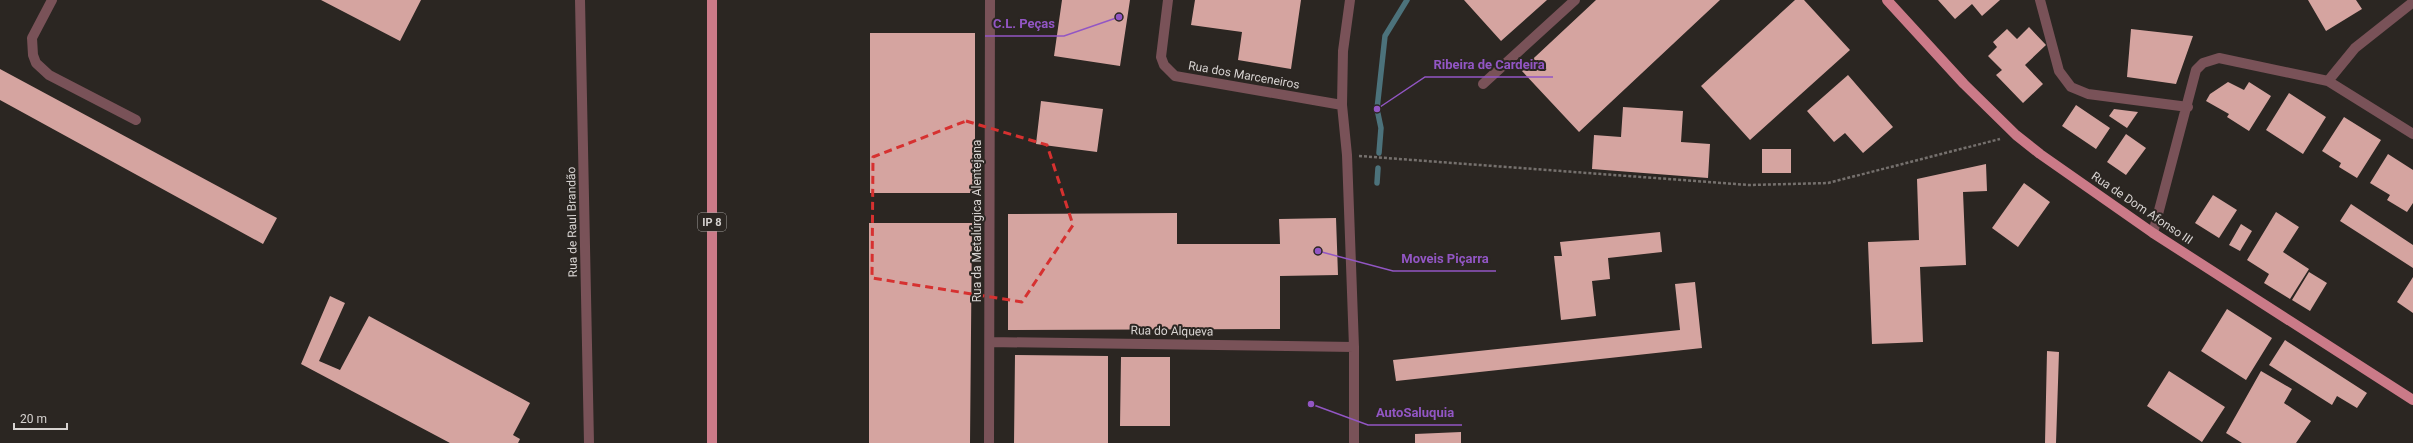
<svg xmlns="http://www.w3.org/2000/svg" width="2413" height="443" font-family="Roboto,sans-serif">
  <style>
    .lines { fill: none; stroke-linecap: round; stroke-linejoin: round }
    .stream { stroke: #4c727b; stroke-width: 5.5 }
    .building { fill: #d5a4a0 }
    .path { stroke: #75706d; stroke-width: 2.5; stroke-dasharray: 3 2; stroke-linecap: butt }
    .minor { stroke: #795258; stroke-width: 10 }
    .major { stroke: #cb7a88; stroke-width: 10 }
    .marked { fill: none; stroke: #d63130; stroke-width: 3; stroke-dasharray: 8 5; stroke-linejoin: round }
    .labels { text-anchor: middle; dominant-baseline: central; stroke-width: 4; stroke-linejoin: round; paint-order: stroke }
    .shield { fill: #2b2622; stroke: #a39f9c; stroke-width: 1 }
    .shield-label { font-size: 11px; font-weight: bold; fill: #d7d3d1 }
    .street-label { font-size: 12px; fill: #d7d3d1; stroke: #2b2622 }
    .leader { fill: none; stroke: #9256c4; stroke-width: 1.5 }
    .callout-dot { fill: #9256c4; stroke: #2b2622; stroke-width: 1.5 }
    .callout-label { font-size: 13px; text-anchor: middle; font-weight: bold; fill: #9256c4; stroke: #2b2622; stroke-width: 4; stroke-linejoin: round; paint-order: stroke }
  </style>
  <rect width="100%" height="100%" fill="#2b2622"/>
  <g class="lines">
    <path class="stream" d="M1379,153L1381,128L1377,109L1385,36L1407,0
      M1377,183L1378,168"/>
  </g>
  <path class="building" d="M321,0H421L400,41Z
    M1062,0H1130L1120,66L1054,56Z
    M1195,0H1301L1291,69L1238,60L1242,32L1191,25Z
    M1464,0H1547L1501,41Z
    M1596,0H1720L1579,132L1521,70Z
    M1795,0H1804L1850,50L1750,140L1701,86Z
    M1938,0H2000L1982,16L1972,4L1955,19Z
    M2308,0H2356L2362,9L2326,31Z
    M2029,27L2046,45L2025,65L2043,84L2023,103L1996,75L2002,70L1988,56L1997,47L1993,42L2007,29L2017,39Z
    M2131,29L2193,36L2176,84L2127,77Z
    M870,33H975V193H870Z
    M0,69L277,218L263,244L0,100Z
    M1848,75L1893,127L1863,153L1845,133L1834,142L1807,111Z
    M2228,82L2244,90L2249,82L2271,96L2249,131L2227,117L2229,114L2206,101L2210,94Z
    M2289,93L2326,117L2303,154L2266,130Z
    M1041,101L1103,109L1097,152L1036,144Z
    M2076,105L2110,128L2096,149L2062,126Z
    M1623,107L1683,111L1681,142L1710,144L1708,178L1592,169L1594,135L1621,137Z
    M2114,109L2138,112L2127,128L2109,116Z
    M2344,117L2381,140L2357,178L2339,167L2341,163L2322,151Z
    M2126,134L2146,148L2126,175L2107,162Z
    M1762,149H1791V173H1762Z
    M2388,154L2413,170V203L2407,212L2387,200L2390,195L2370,183Z
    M1986,164L1987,191L1963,192L1966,265L1920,267L1923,342L1872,344L1868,242L1919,240L1917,179Z
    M2024,183L2050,202L2018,247L1992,228Z
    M2213,195L2237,210L2219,238L2195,223Z
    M2351,204L2413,245V268L2340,221Z
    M2276,212L2299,227L2283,252L2309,269L2290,299L2264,283L2269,274L2247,260Z
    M1177,213V244H1280L1279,219L1336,218L1338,275L1280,276V329L1008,330V214Z
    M869,223H972L970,443H869Z
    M2241,224L2252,231L2240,251L2229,245Z
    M1660,232L1662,252L1608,258L1610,279L1592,281L1596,316L1561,320L1554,256H1562L1560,242Z
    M2309,272L2327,283L2310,311L2292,300Z
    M2413,277V313L2397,302Z
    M1695,282L1702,348L1396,381L1393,360L1680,330L1675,284Z
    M330,296L345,303L319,361L340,370L369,316L530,403L513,435L520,439L518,443H450L301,364Z
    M2227,309L2272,338L2246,380L2201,351Z
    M2285,340L2367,393L2357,408L2337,396L2332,405L2269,365Z
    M2047,351L2059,352L2056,443H2045Z
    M1015,355L1108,356V443H1014Z
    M1121,357H1170V426H1120Z
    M2169,371L2225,407L2202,442L2147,406Z
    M2261,371L2292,389L2284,403L2311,421L2296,443H2242L2226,433Z
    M1461,432V443H1415V434Z"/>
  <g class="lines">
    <path class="path" d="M1359,156L1749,185L1828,183L2000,139"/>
    <path class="minor" d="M52,0L32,38L33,55L36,63L49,75L136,120
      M580,0L589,443
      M1168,0L1161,57L1164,65L1175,76L1342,105
      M1350,0L1343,51L1342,105L1347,155L1354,347V443
      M2040,0L2059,71L2071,87L2088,94L2188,107
      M2413,2L2355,48L2328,81L2413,134
      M1483,84L1575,0
      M2153,233L2196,70L2203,63L2219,58L2328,81
      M990,342L1354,347
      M989,443L990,0"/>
    <path class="major" d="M712,0V443
      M1887,0L1964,84L2016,135L2040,154L2153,233L2413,400"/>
  </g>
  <path class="marked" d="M966,121L1047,145L1073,225L1022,302L872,278L873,157Z"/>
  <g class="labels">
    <rect class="shield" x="698" y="213" width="28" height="18" rx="3"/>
    <g class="shield-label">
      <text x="712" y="222">IP 8</text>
    </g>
    <g class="street-label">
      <text transform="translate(1244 75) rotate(10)">Rua dos Marceneiros</text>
      <text transform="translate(2142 208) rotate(34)">Rua de Dom Afonso III</text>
      <text transform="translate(977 221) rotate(-90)">Rua da Metalúrgica Alentejana</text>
      <text transform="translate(572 222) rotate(-91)">Rua de Raul Brandão</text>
      <text transform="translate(1172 331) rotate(1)">Rua do Alqueva</text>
    </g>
  </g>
  <path class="leader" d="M1119 17L1064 36H985M1377 109L1425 77H1553M1318 251L1393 271H1496M1311 404L1368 425H1462"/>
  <g class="callout-dot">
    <circle cx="1119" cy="17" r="4"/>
    <circle cx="1377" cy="109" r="4"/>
    <circle cx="1318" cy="251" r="4"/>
    <circle cx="1311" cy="404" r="4"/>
  </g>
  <g class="callout-label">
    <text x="1024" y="28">C.L. Peças</text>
    <text x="1489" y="69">Ribeira de Cardeira</text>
    <text x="1445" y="263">Moveis Piçarra</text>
    <text x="1415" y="417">AutoSaluquia</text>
  </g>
  <path d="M14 423v6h53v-6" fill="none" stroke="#d7d3d1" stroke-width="2"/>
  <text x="20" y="423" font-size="12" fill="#d7d3d1" stroke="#2b2622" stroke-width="3" paint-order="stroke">20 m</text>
</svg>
